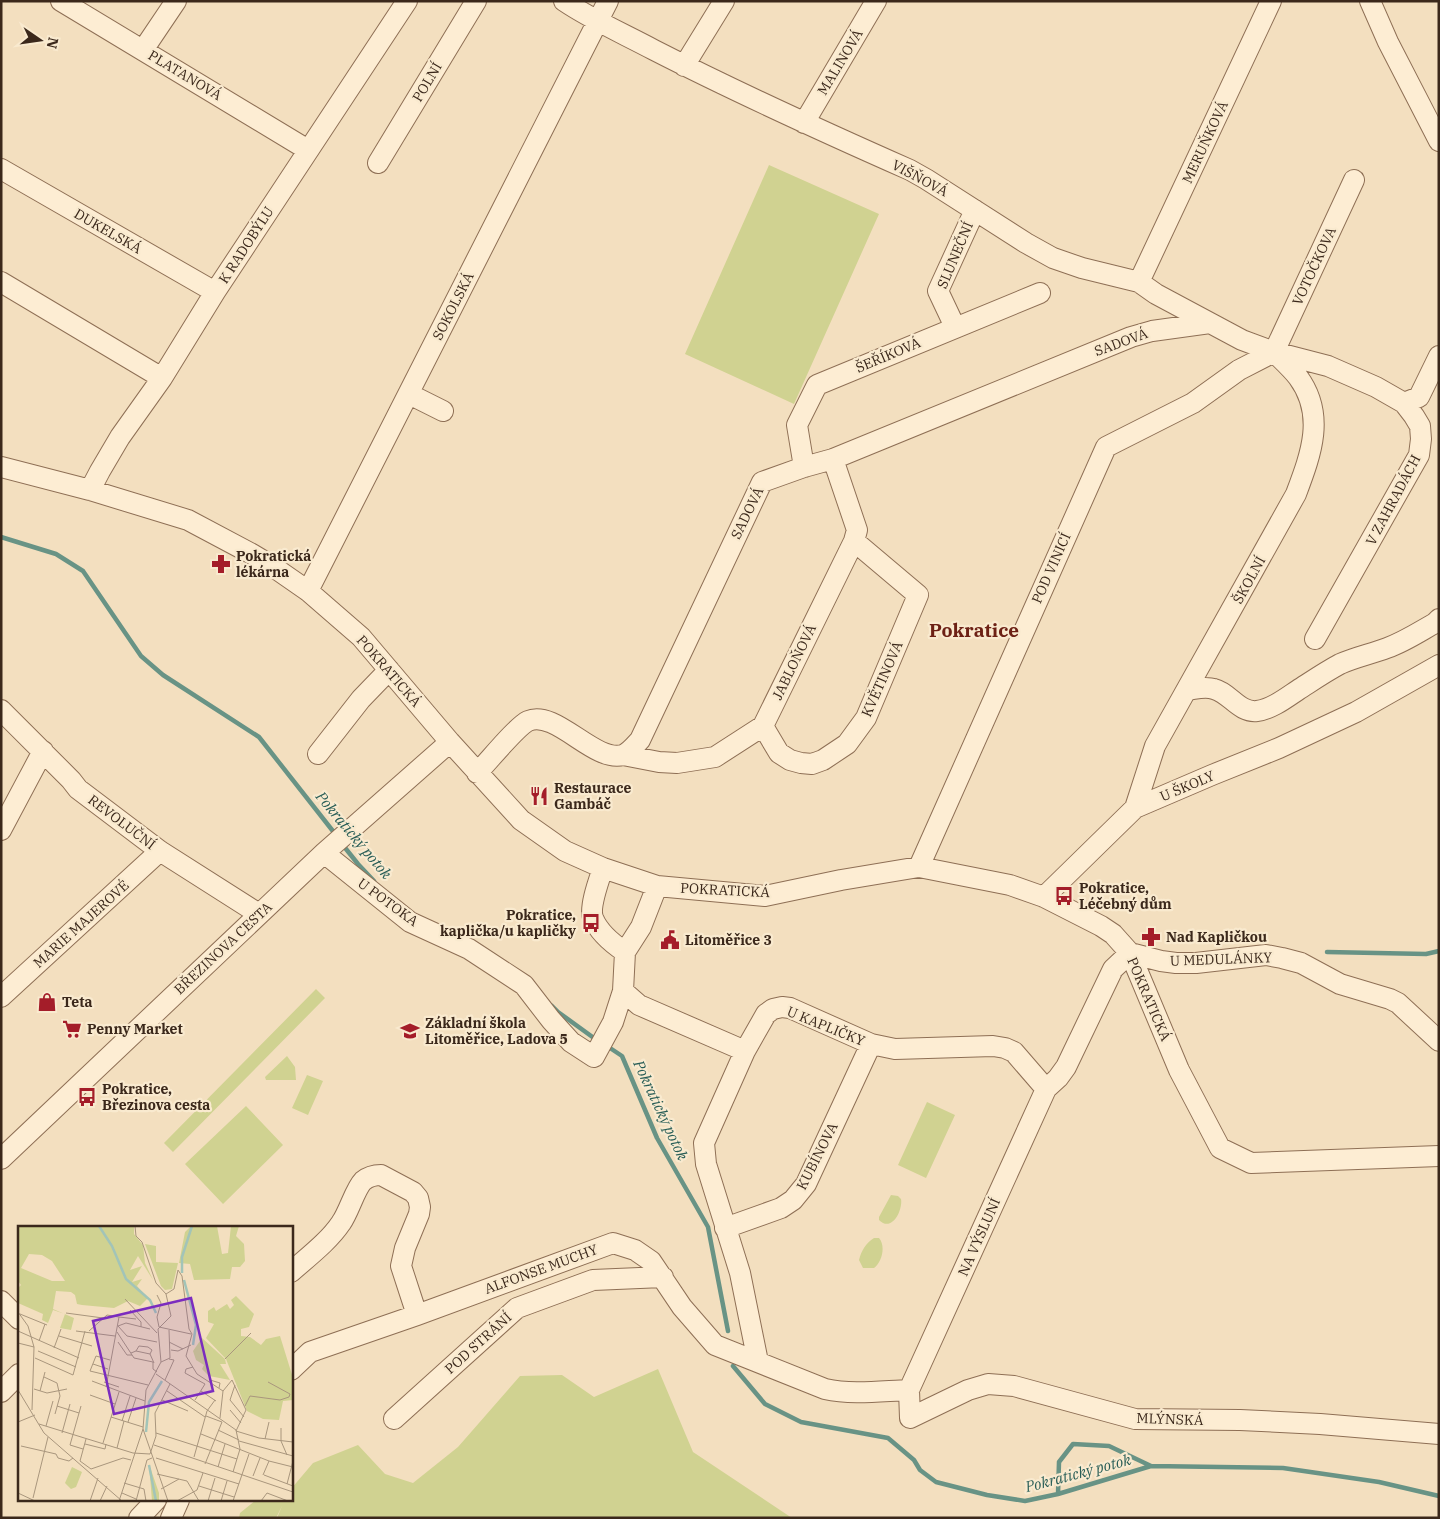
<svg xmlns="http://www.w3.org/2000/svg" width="1440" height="1519" font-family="'IBM Plex Serif',serif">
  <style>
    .green { fill: #d0d291 }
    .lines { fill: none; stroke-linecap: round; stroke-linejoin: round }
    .stream { stroke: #689385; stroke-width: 4.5 }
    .minor-casing { stroke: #8e6f55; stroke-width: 22 }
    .minor { stroke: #fdedd3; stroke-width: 20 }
    .labels { text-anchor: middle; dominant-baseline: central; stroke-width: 4.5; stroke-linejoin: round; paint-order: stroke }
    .street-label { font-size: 14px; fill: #3b281b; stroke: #f9eacf }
    .poi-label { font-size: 14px; font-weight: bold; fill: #3b281b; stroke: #f9eacf; text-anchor: start }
    .water-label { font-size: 15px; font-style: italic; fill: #285d56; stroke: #f9eacf }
    .district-label { font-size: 19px; font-weight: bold; fill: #6d2115; stroke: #f9eacf }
    .inset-river { fill: none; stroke: #a2c4b8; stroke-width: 2.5 }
    .inset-road { fill: none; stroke: #a9967d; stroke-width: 1 }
    .view { fill: #7b2cbf; fill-opacity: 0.15; stroke: #7b2cbf; stroke-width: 2.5 }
    .inset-edge { fill: none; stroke: #3b281b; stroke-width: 2.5 }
  </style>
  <rect width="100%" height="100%" fill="#f3dfbf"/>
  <path class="green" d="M769,165L879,214L794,404L685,354Z
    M316,989L325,998L173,1152L164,1143Z
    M287,1056L295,1067L296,1080H266L265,1077Z
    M307,1075L323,1081L308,1115L292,1108Z
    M927,1102L955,1115L926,1178L898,1165Z
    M246,1106L283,1145L223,1204L185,1164Z
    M891,1195L898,1196L901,1199C903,1210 892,1233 879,1220V1217Z
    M874,1238H879C886,1246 882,1262 874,1268H863L859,1260C861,1251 866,1243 874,1238Z
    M658,1369L693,1452L792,1518H277L282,1506L276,1518H239L240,1513L256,1500H291V1489L313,1463L358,1445L385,1474L413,1483L458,1447L520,1376L562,1375L594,1397Z"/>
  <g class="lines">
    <path class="stream" d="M1,537L56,554L83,571L141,656L163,675L259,737L336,835
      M342,844L358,864L374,881
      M1327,952L1426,954L1439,951
      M552,1006L558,1012L598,1041
      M607,1046L622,1056L657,1138L708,1227L728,1331
      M733,1366L765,1404L801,1422L888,1438L914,1460L920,1470L936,1482L987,1495L1025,1501L1058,1494L1151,1466L1283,1468L1379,1482L1439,1496
      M1058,1494L1059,1462L1073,1444L1109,1446L1151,1466"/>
    <g class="minor-casing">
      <path id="minor" d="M61,1L308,150
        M564,1C592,20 624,34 654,50C738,93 824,132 910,170L926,179L1026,243L1053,258L1082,268L1139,282L1156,294L1242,340L1274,352L1328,366L1376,387L1404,403L1414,416L1420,426L1421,439L1419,455L1315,639
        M1370,1L1388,42L1439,141
        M143,50L176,1
        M684,66L724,1
        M804,123L876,1
        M378,163L476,1
        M1,169L215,292
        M1,282L162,378
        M1139,282L1271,1
        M955,327L938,291L975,210
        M1274,352L1354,180
        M409,394L443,411
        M1404,403L1419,397L1439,356
        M1,467L90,490L188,520L252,554L272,566L308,591L361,637L450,742L521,820L565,851L603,868L657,886L765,896L841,880L919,867L1010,885L1044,897L1101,926L1113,934L1130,953L1179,1070L1220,1148L1251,1163L1439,1156
        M804,467L797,425L817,385L1040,293
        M90,490L100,471L120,437L162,378L215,292L407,1
        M308,591L608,1
        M1187,690C1196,689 1205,686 1214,689C1230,693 1239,713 1257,711C1272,709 1286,698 1298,690C1312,681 1325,672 1340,664C1356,657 1371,654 1387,648C1404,642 1419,632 1435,623L1439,619
        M1,710L71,780L78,789L160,851L259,914
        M763,726L779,753L790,760L801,763L812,764L823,760L847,744L866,718L918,595L854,541
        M318,754L361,699L389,670
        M623,755L659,762L677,763L715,757L763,726L854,541L857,530L833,459
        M477,773C488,762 516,727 528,721C556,709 594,763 623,755C630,752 635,745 640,740L762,482L804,467L833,459L1131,337L1152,331L1210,323
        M1135,808L1155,746L1296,494C1311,454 1326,415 1298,377C1291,368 1282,360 1274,352
        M1,830L43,751
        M324,853L410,922L469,949L524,985L551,1020L571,1042L594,1057L613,1022L623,991
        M919,867L1106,447L1193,403L1239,370L1274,352
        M603,868C599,880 589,907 593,918C599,933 613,944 625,952
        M657,886L641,927L625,952L623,991L639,1005L745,1051
        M1044,897L1135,808L1212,775L1279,748L1356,712L1439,665
        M1130,953L1113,969L1066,1067L1058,1078L1046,1089L909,1390L910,1418L968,1390L988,1384L1014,1386L1135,1419L1240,1420L1320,1424L1439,1434
        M1130,953L1161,961L1176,963H1196L1266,955L1282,958L1301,963L1340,984L1390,999L1398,1003L1439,1041
        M1,997L160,851
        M1,1159L324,853L450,742
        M725,1228L781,1208L793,1200L806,1184L871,1044
        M291,1272C308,1257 329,1241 341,1223C349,1212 355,1189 363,1181C369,1176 374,1175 381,1175L413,1192L418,1198L420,1207L419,1214L405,1248L401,1266L417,1315
        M1,1301L19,1319
        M758,1362L740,1273L706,1164L704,1143L745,1051L766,1014L773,1009L782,1007L790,1008L871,1044L895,1049L993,1046L1005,1048L1014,1052L1046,1089
        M291,1370L310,1352L417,1315L613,1243L635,1250L651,1261L682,1307L715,1345L825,1389C852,1395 881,1391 909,1390
        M1,1392L19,1374
        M394,1419L517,1308L593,1280L663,1277
        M139,1518L156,1500
        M171,1518L179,1500"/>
    </g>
    <use href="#minor" class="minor"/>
  </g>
  <defs>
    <g id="pharmacy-bare" transform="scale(1.5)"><path d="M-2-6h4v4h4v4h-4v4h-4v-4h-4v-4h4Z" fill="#a41d29" stroke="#f9eacf" stroke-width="2.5" paint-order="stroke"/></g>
    <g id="restaurant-bare" transform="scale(1.5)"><path d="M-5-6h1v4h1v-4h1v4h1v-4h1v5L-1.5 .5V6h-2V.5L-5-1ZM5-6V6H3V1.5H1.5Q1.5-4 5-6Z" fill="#a41d29" stroke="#f9eacf" stroke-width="2.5" paint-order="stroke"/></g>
    <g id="bus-bare" transform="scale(1.5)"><path d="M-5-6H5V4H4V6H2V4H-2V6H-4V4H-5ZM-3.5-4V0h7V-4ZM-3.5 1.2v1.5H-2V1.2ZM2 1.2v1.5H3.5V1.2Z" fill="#a41d29" stroke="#f9eacf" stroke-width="2.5" paint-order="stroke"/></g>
    <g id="civic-bare" transform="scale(1.5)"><path d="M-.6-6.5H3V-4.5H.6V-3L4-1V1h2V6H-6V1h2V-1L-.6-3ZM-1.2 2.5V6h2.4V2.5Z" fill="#a41d29" stroke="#f9eacf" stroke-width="2.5" paint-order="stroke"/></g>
    <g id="shop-bare" transform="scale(1.5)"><path d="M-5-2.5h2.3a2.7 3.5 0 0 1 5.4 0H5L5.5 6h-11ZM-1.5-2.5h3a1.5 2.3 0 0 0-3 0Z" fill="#a41d29" stroke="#f9eacf" stroke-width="2.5" paint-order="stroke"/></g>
    <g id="supermarket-bare" transform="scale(1.5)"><path d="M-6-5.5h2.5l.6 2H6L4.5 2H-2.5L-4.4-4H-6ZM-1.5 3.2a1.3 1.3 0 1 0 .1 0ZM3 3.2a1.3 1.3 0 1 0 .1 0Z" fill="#a41d29" stroke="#f9eacf" stroke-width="2.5" paint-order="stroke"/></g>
    <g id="school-bare" transform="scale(1.5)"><path d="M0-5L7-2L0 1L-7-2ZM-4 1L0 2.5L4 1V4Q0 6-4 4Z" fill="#a41d29" stroke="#f9eacf" stroke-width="2.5" paint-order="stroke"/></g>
  </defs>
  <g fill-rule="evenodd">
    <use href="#pharmacy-bare" x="221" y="564"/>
    <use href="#restaurant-bare" x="539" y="796"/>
    <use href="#bus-bare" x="1064" y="896"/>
    <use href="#bus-bare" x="591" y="923"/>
    <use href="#pharmacy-bare" x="1151" y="937"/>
    <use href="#civic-bare" x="670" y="940"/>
    <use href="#shop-bare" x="47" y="1002"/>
    <use href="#supermarket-bare" x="72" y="1029"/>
    <use href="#school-bare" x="410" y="1031"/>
    <use href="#bus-bare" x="87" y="1097"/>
  </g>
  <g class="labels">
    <g class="street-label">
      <text transform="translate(840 62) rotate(-59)">MALINOVÁ</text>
      <text transform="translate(185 75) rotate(31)">PLATANOVÁ</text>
      <text transform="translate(427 82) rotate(-59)">POLNÍ</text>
      <text transform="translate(1205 142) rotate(-65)">MERUŇKOVÁ</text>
      <text transform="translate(920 178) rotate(28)">VIŠŇOVÁ</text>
      <text transform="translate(108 231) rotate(30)">DUKELSKÁ</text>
      <text transform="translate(246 245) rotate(-57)">K RADOBÝLU</text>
      <text transform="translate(955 255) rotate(-67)">SLUNEČNÍ</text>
      <text transform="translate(1314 266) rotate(-65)">VOTOČKOVA</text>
      <text transform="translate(453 306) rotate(-63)">SOKOLSKÁ</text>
      <text transform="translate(1121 342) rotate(-20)">SADOVÁ</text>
      <text transform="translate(888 355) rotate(-23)">ŠEŘÍKOVÁ</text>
      <text transform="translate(1393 500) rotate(-62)">V ZAHRADÁCH</text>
      <text transform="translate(747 513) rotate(-64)">SADOVÁ</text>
      <text transform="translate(1051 568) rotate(-66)">POD VINICÍ</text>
      <text transform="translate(1249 580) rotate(-61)">ŠKOLNÍ</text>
      <text transform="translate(794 662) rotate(-64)">JABLOŇOVÁ</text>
      <text transform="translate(389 671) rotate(49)">POKRATICKÁ</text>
      <text transform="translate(882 679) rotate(-66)">KVĚTINOVÁ</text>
      <text transform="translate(1187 786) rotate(-23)">U ŠKOLY</text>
      <text transform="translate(122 822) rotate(37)">REVOLUČNÍ</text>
      <text transform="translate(725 890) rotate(3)">POKRATICKÁ</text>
      <text transform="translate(388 902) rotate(36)">U POTOKA</text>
      <text transform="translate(81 924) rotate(-42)">MARIE MAJEROVÉ</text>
      <text transform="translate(223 948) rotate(-43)">BŘEZINOVA CESTA</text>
      <text transform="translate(1221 959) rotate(-2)">U MEDULÁNKY</text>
      <text transform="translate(1149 999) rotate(67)">POKRATICKÁ</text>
      <text transform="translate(826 1026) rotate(22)">U KAPLIČKY</text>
      <text transform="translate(817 1156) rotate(-63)">KUBÍNOVA</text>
      <text transform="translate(979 1237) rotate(-66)">NA VÝSLUNÍ</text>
      <text transform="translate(541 1269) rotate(-20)">ALFONSE MUCHY</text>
      <text transform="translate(478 1343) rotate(-42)">POD STRÁNÍ</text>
      <text transform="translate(1170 1419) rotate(2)">MLÝNSKÁ</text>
    </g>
    <g class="poi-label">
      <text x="236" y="556">Pokratická<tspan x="236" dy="16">lékárna</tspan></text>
      <text x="554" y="788">Restaurace<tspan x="554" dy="16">Gambáč</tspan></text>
      <text x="1079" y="888">Pokratice,<tspan x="1079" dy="16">Léčebný dům</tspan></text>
      <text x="576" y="915" text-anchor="end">Pokratice,<tspan x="576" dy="16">kaplička/u kapličky</tspan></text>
      <text x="1166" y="937">Nad Kapličkou</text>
      <text x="685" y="940">Litoměřice 3</text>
      <text x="62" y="1002">Teta</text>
      <text x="425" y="1023">Základní škola<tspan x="425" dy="16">Litoměřice, Ladova 5</tspan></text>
      <text x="87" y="1029">Penny Market</text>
      <text x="102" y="1089">Pokratice,<tspan x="102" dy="16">Březinova cesta</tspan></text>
    </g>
    <g class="water-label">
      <text transform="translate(354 835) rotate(50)">Pokratický potok</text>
      <text transform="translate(661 1110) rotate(65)">Pokratický potok</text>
      <text transform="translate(1078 1473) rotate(-15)">Pokratický potok</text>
    </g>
    <g class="district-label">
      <text x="974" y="630">Pokratice</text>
    </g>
  </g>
  <g transform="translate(18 1226)">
    <rect width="275" height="275" fill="#f3dfbf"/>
    <path d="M0,0H116V8L125,19L127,37L135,54L120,30L112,44L124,40L114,56L124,53L119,60L130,72L122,80L110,75L96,82L64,79L59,78L57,69L53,66L38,65L35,83L56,92L53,104L42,102L47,88L35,84L30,97L24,94L25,88L0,77V62L3,59L0,55ZM11,28L24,29L34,35L47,55H34L3,42ZM173,0H199L204,28L210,27L213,0H221L218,10L226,18L227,35L222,41H214L212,53L176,54L172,38L161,37L167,6ZM127,18L138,20V36L160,37L154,63L147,64L143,60ZM218,70L236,88L231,101L223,103V110L232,111L243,119L248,113L262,110L275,152V174L265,175L261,194L245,193L229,185L208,133L188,112L196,98L190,96V85L196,81L198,85L209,78L212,83L216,79L213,74ZM184,112L207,133L208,138H202L212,154L191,150L184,143L186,139L178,134L175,125ZM131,238L141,267V275H134ZM54,241L64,246L58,261L53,263L47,257Z" fill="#d0d291" fill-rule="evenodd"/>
    <path class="inset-river" d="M81,0L94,20L108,53L132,74L138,87M164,47V31L174,0M166,54L178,99L175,119M128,206L131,176L144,155M131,239L138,275"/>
    <path class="inset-road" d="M117,0L118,10L124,16L138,57L148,68L153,90L140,103L143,136L128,164L125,203L150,275M160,44L164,50L171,103L174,108L168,130L179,148L205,165M148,68L156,63L160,44M139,69L143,77L139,91L141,101M107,73L139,107M112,84L123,96V101M0,86L10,100L16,121L14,184M48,87L85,92M2,88L29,99M100,100L109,110L139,116M100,100L108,97L132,103M141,101L173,108M0,105L61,132M58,105L97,110M71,105L89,89L101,91M99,106L116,132L135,136V143L139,146M41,110L74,120M21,115L27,98M100,116L109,129H114M151,116L165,123M0,117L16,121M36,122L43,103M153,124L160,125L173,119M20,125L58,141M118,125L121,120L130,121L134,124L132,128M113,127L118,125L132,128L136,137M17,132L55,149L67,105M207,133L233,107M92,134L78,130L72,145L130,159M143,136L152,132L151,104M75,138L90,143M175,141L168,143L167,147L187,158L177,174M138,148L218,204L222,223L215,246M26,151L39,157L42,170L37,188M147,154L156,134L151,133M192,154L202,157L201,162M74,155L127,175M86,156L101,161M217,159L212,174L226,191M88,161L101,91L118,93M16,163L29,167L49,163M0,164L26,207L104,275M22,165L27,146M149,165L187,191M183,165L198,175M72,169L97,178M144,174L170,185M39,180L61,187M63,180L52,219L65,223M227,180L232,170L262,174L271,171L272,168L250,156M212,184L223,197M188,190L204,196M93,191L125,201M202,192L205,165L214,154L228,184L218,205M104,195L112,170M0,196L17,189M110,196L118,172M21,198L115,227L132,228M28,200L35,175M263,202V215L269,229M200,204L221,214M218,205L241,212L275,216M44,207L52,178M138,207L219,233M183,208L251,235L275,241M68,213L62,235L73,243L105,232L113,234M247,213L251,196M221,215L275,230M85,217L101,166M67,218L87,223L88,218M136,219L275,266M3,220L38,228L40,232L51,235L55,232M99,222L106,195M132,228L138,210L137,187L152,158M176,231L189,185L197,174M138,232L221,258M187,238L204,196M200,241L207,218M139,248L169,255L181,275M245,249L251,235M246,249L275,260M235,250L242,232M106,257L126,263L128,275M269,258L275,235M181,260L216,271M143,263L161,253M0,267L17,275M104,267L118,273M15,272L30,211M72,275L80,252M82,275L89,260M101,275L125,203M118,275L129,234L134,232M159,275L179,264L185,247M190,275L197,252M203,275L209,255M215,275L231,228M243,275L249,267L270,275"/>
    <path class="view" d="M173,72L195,165L96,188L75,95Z"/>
    <rect width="275" height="275" class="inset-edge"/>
  </g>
  <rect width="1440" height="1519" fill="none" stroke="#3b281b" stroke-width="5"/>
  <g transform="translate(40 40) rotate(103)" stroke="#f9eacf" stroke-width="4" paint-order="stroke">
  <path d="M0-4L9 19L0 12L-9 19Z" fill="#3b281b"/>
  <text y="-8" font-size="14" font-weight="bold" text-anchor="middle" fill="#3b281b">N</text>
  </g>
</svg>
